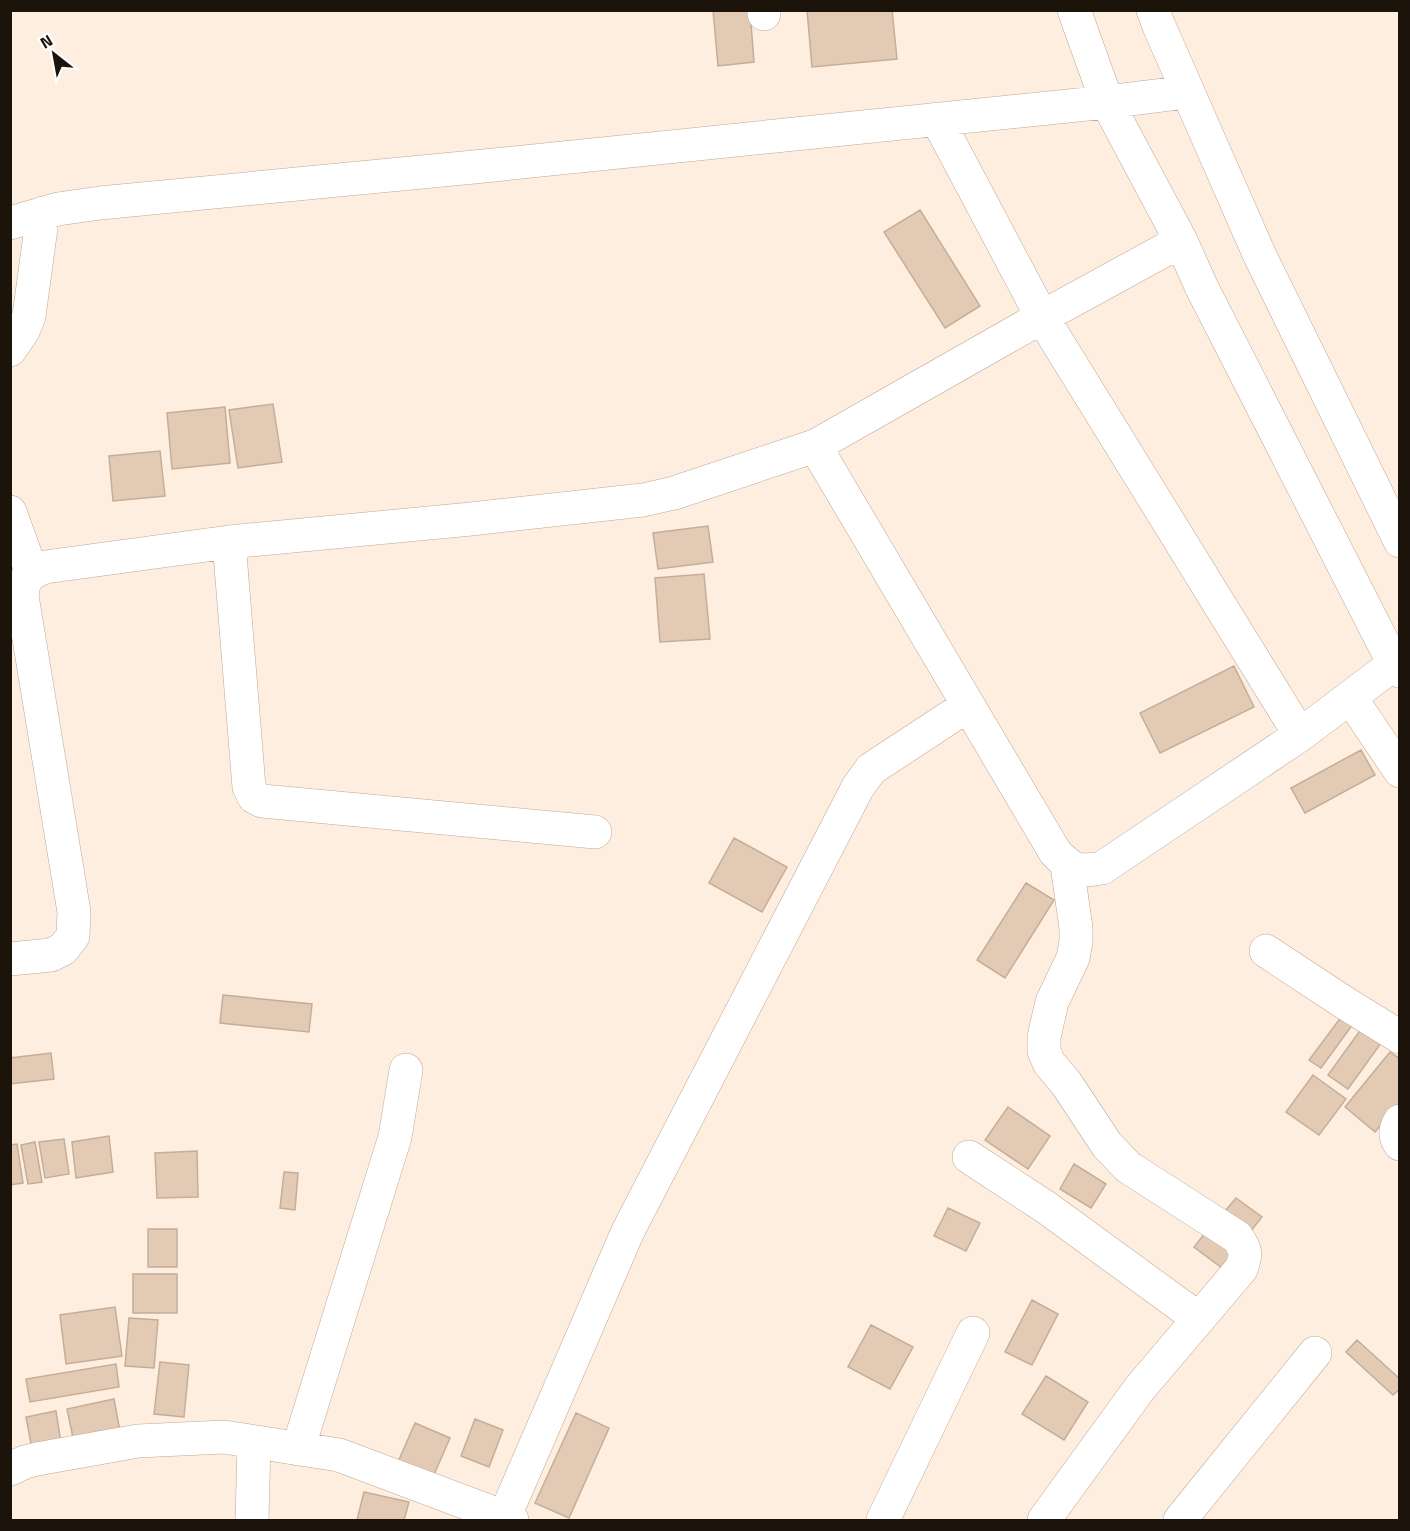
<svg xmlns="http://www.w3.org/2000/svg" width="1410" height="1531" font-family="'Titillium Web',sans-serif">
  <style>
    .building { fill: #e3cab4; stroke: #c5ad97; stroke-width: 1.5 }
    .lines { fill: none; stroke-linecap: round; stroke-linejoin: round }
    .minor-casing { stroke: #c0a892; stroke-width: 34 }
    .minor { stroke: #fff; stroke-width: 33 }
  </style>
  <rect width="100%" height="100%" fill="#fdeee0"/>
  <path class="building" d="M713,10H750L754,62L718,66Z
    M807,10H892L897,59L812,67Z
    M920,210L980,306L945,328L884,232Z
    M273,404L282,462L238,468L229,410Z
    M225,407L230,463L172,469L167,413Z
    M160,451L165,496L113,501L109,456Z
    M708,526L713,562L658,569L653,533Z
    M704,574L710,639L660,642L655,578Z
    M1234,666L1254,707L1160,753L1140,713Z
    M1361,750L1375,775L1305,813L1291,788Z
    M734,838L787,867L762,912L709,883Z
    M1026,883L1054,900L1005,978L977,960Z
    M223,995L312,1004L309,1032L220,1023Z
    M1345,1012L1356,1020L1321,1068L1309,1060Z
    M1364,1025L1384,1039L1348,1089L1328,1075Z
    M1390,1052L1400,1059V1102L1375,1132L1345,1107Z
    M51,1053L54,1079L10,1084V1058Z
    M1313,1075L1346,1099L1319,1135L1286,1112Z
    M1008,1107L1050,1136L1028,1169L985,1140Z
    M109,1136L113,1172L76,1178L72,1142Z
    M64,1139L69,1174L45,1178L39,1142Z
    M35,1142L42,1182L28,1184L21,1145Z
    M17,1144L23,1183L10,1185V1145Z
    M197,1151L198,1197L157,1198L155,1153Z
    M1074,1164L1106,1184L1091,1208L1060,1189Z
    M284,1172L298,1173L295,1210L280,1208Z
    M1236,1198L1262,1217L1247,1236L1221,1216Z
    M948,1208L980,1223L966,1251L934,1236Z
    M1209,1228L1236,1249L1222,1268L1194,1247Z
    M148,1229H177V1267H148Z
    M133,1274H177V1313H133Z
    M1032,1300L1058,1314L1032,1365L1005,1352Z
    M115,1307L122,1356L66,1364L60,1315Z
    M129,1318L158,1320L154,1368L125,1366Z
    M871,1325L913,1347L890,1389L848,1367Z
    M1357,1340L1400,1379V1389L1393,1395L1346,1352Z
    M160,1362L189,1365L184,1417L154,1414Z
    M116,1364L119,1387L30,1402L26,1379Z
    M1046,1376L1088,1402L1064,1440L1022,1414Z
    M114,1399L121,1437L75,1447L67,1409Z
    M56,1411L62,1449L33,1454L26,1417Z
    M576,1413L609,1428L569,1518L535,1503Z
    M475,1419L503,1430L489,1467L461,1456Z
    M415,1423L450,1438L429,1486L394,1471Z
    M364,1492L409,1502L404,1520H357Z"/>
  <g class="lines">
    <g class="minor-casing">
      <path id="minor" d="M764,10V14
        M1074,10L1107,102L1181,241L1202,288L1394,664L1400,671
        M1153,10L1159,26L1260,256L1400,541
        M937,119L1042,317L1300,735
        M10,223L58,209L100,203L474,167L1107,102L1187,92
        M1181,241L1042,317L815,446L1055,852C1073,871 1077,872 1102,868L1300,735L1394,664
        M10,350L23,331L29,316L43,213
        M10,512L32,573
        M229,542L249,787L254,797L262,801L595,832
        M1350,697L1400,771
        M1266,951L1345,1003L1400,1037
        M10,959L51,955L63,949L73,936L74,912L22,596C24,577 28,574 45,567L229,542L471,519L643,500L674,493L815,446
        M1400,1121C1395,1129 1394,1136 1400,1144
        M969,1157L1047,1208L1199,1319
        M298,1449L395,1137L406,1070
        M10,1469L25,1462L37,1459L138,1441L224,1437L339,1455L512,1520
        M504,1518L628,1231L858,787L871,769L967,706
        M252,1520L254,1442
        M883,1520L973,1333
        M1044,1520L1140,1388L1241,1269C1247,1254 1246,1250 1237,1237L1128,1167L1107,1145L1066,1083L1049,1063L1044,1051V1037L1052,1002L1073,958L1076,941V928L1067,865
        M1180,1520L1315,1353"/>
    </g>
    <use href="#minor" class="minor"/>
  </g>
  <rect width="1410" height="1531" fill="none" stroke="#1c140b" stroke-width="24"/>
  <g transform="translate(54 54) rotate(329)" stroke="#ffffff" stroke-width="4.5" paint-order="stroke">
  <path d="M0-4.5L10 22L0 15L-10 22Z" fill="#1c140b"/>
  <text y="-9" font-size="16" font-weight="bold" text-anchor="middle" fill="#1c140b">N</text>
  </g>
</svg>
